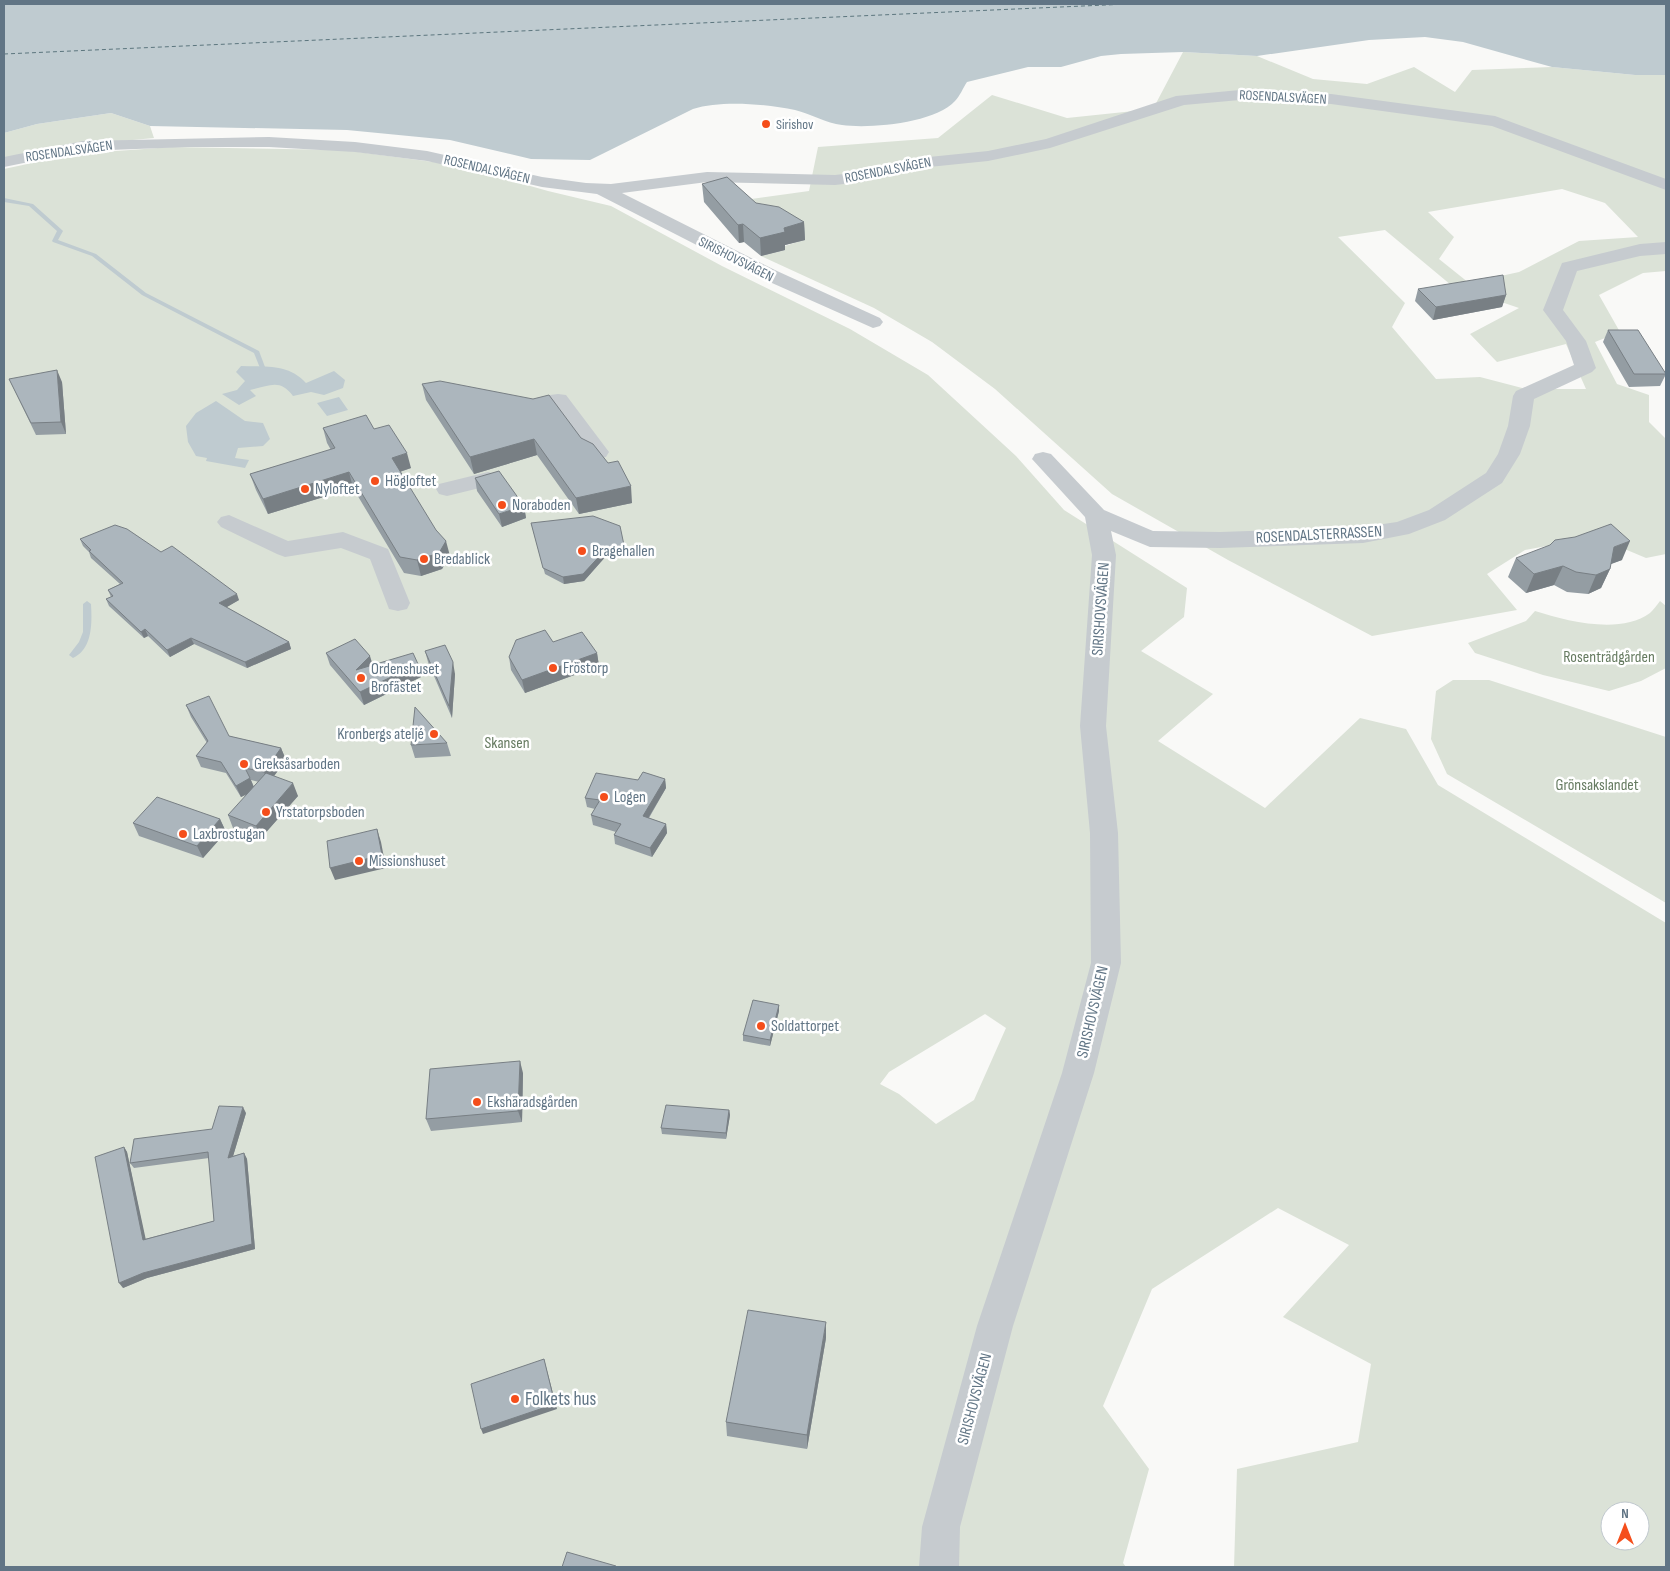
<svg xmlns="http://www.w3.org/2000/svg" width="1670" height="1571" font-family="'Sofia Sans Condensed',sans-serif">
  <style>
    .green { fill: #dbe2d7; fill-rule: evenodd }
    .water { fill: #bfcbd0 }
    .lines { fill: none; stroke-linecap: round; stroke-linejoin: round }
    .stream { fill: #bfcbd0; fill-rule: evenodd }
    .ferry { stroke: #5c767e; stroke-width: 1; stroke-dasharray: 4 3; stroke-linecap: butt }
    .minor { fill: #c6cbcf; fill-rule: evenodd }
    .wall { fill: #949da3; fill-rule: evenodd }
    .shaded-wall { fill: #787f84 }
    .building { fill: #acb6bd; stroke: #787f84 }
    .poi-dot { fill: #f54e1b; stroke: #fff; stroke-width: 2 }
    .labels { text-anchor: middle; dominant-baseline: central; stroke-width: 5; stroke-linejoin: round; paint-order: stroke }
    .far-street-label { font-size: 14px; fill: #617585; stroke: #fff }
    .far-poi-label { font-size: 14px; fill: #617585; stroke: #fff; text-anchor: start }
    .poi-label { font-size: 16px; fill: #617585; stroke: #fff; text-anchor: start }
    .street-label { font-size: 16px; fill: #617585; stroke: #fff }
    .park-label { font-size: 16px; fill: #667b61; stroke: #fff }
    .near-poi-label { font-size: 19px; fill: #617585; stroke: #fff; text-anchor: start }
  </style>
  <rect width="100%" height="100%" fill="#f9f9f7"/>
  <path class="green" d="M1183,52L1257,56L1313,79L1367,84L1414,67L1455,92L1472,70L1552,67L1635,75H1666V271L1643,273L1599,295L1620,332L1595,342L1617,384L1649,395V422L1666,439V554L1646,558L1596,537L1525,550L1487,574L1517,610L1372,636L1228,560L1112,494L995,389L932,342L874,308L761,256L785,250V246L803,240L751,199L809,191L818,147L938,138L992,95L1067,118L1153,109ZM1562,189L1605,203L1638,237L1579,241L1519,272L1469,283L1439,259L1454,237L1428,212ZM1385,230L1451,285L1519,308L1470,334L1497,362L1566,344L1586,389H1526L1480,377L1436,379L1392,327L1405,303L1338,237Z
    M111,113L150,126L154,138L90,144L4,159V133L37,124Z
    M172,147L343,150L456,165L548,191L611,206L722,266L850,329L928,375L1016,456L1064,510L1187,588L1184,617L1141,651L1213,694L1158,741L1265,808L1360,718L1406,729L1438,785L1666,923V1567H1234L1237,1469L1358,1442L1371,1364L1283,1317L1349,1245L1278,1208L1152,1289L1103,1406L1149,1469L1123,1563L1126,1567H4V169L74,154ZM985,1014L1006,1028L974,1100L936,1124L899,1094L880,1084L889,1072ZM1610,1511H1640V1541H1610Z
    M1660,601L1666,606V668L1641,681L1609,691L1543,675L1475,653L1468,643L1526,621L1535,611C1567,621 1620,635 1650,613C1653,610 1657,605 1660,601Z
    M1453,680H1489L1666,737V903L1447,774L1431,739L1436,691Z"/>
  <path class="water" d="M4,4H1666V75H1635L1552,67L1463,42L1425,37L1369,40L1257,56L1183,52L1121,54L1101,56L1061,67H1028L967,82C963,88 960,96 955,101C935,123 870,129 842,125C826,123 811,114 795,110C766,104 721,100 693,109L590,160L531,159L450,140L347,130L150,126L111,113L37,124L4,133Z
    M241,366C266,367 289,364 306,383L334,371L345,380L343,388L324,395L311,392L293,396C280,378 269,386 250,390L256,396L239,405L222,394L237,390L245,381L236,372Z
    M339,397L348,410L327,416L317,403Z
    M216,401L245,421L263,423L270,439L263,446L238,448L235,458L249,460L245,468L206,461L207,458L196,456L188,442L186,426L196,413Z"/>
  <g class="lines">
    <path class="stream" d="M4,198L33,204L62,230L63,231L58,240L96,254L146,293L259,351L265,367L264,368H260L254,353L142,295L92,256L53,242L52,241L57,231L29,206L4,202Z
      M87,601L91,604C92,622 93,649 73,658L69,655L79,642L83,632V604Z"/>
    <path class="ferry" d="M4,54L1128,4"/>
    <path class="minor" d="M1240,90L1331,94L1495,116L1666,179V190L1492,126L1331,104L1240,100L1184,105L1050,148L988,161L929,167L861,182L835,185L707,182L622,193L777,271L880,318L883,322L880,326L873,328L763,279L597,194L542,187L427,161L355,152L269,147H189L83,151L4,167V157L83,141L269,137L355,142L427,151L542,177L586,183L611,184L707,172L835,175L861,172L929,157L988,151L1046,139L1176,96Z
      M1666,242V254L1640,256L1577,271L1563,310L1586,341L1596,368L1592,372L1534,399L1530,426L1520,454L1502,483L1445,520L1409,534L1363,543L1220,548L1150,547L1111,531L1116,555L1106,726L1118,833L1121,963L1094,1073L1013,1326L960,1527L959,1567H919L922,1527L977,1326L1062,1073L1091,963L1090,833L1080,726L1092,555L1085,517L1032,459L1035,454L1043,452L1051,454L1104,510L1153,531L1220,532L1363,527L1397,522L1429,510L1486,473L1498,454L1508,426L1513,396L1516,391L1574,365L1566,341L1543,310L1562,263L1640,244Z
      M558,394L566,395L609,452L606,457C601,458 596,460 590,457C578,450 556,413 547,400L550,395Z
      M488,472L496,474L499,479L496,484L447,496L439,494L436,489L439,484Z
      M229,515L288,541L343,532L388,549L410,603L407,609L398,611L389,609L370,559L341,548L285,557L277,554L221,527L217,522L221,517Z"/>
  </g>
  <path class="wall" d="M702,184L756,203L804,222L805,240L785,245V250L761,256L744,242L739,243L704,202Z
    M1418,289L1506,295L1502,307L1433,320L1415,301Z
    M1608,330L1666,374L1660,386L1629,387L1603,342Z
    M9,379L62,382L66,434L36,435Z
    M422,384L581,438L608,463L632,503L579,514L537,455L474,474L426,400Z
    M323,428L374,429L411,468L400,472L450,556L442,569L421,576L404,573L353,488L268,514L256,490L250,474L331,450L327,443Z
    M475,478L524,506L526,518L502,527L477,491Z
    M531,523L624,545L625,552L607,555L584,581L564,584L545,574Z
    M80,539L161,552L239,600L226,607L289,642L291,649L247,668L194,644L170,657L148,636L144,638L109,606L106,599L111,597L108,590L120,584L91,558L89,552L83,546Z
    M1516,558L1622,560L1610,564V569L1601,588L1588,594L1567,592L1554,585L1526,593L1508,577Z
    M553,642L597,653L599,666L525,693L511,670L509,657Z
    M425,651L455,674L452,718L428,662Z
    M326,653L373,665L421,677L364,705L330,665Z
    M186,705L229,736L281,748L286,760L274,776L298,796L261,838L233,828L228,815L248,794L241,797L226,773L201,767L196,756L207,743L191,717ZM251,780L259,782L254,787Z
    M447,743L451,756L415,758L411,745Z
    M665,779L666,788L649,818L666,824L667,833L652,857L615,844L614,835L616,832L593,825L591,815L595,809L587,807L585,798L638,780Z
    M220,819L226,832L203,858L139,836L133,823Z
    M779,1005V1011L770,1046L743,1041V1035Z
    M523,1073L522,1122L431,1131L426,1119Z
    M729,1110L730,1115L726,1139L662,1134L661,1128Z
    M246,1113L233,1156L244,1153L247,1159L255,1249L147,1278L123,1288L124,1147L127,1152L145,1239L214,1221L209,1158L134,1168L130,1163L212,1129Z
    M826,1338L807,1449L727,1436L726,1422Z"/>
  <path class="shaded-wall" d="M804,222L805,240L785,245V250L761,256L760,238L784,228Z
    M743,224L744,242L739,243L738,225Z
    M1506,295L1502,307L1433,320L1436,307Z
    M57,370L62,382L66,434L61,422Z
    M534,439L537,455L474,474L470,457Z
    M407,453L411,468L396,473L392,458Z
    M349,472L353,488L268,514L263,499Z
    M631,486L632,503L579,514L576,498Z
    M524,506L526,518L502,527L499,514Z
    M446,541L450,556L442,569L421,576L417,560Z
    M1630,541L1622,560L1606,566L1614,547Z
    M624,545L625,552L607,555L584,581L564,584L563,577L606,549Z
    M1563,566L1554,585L1526,593L1534,574Z
    M1610,569L1601,588L1588,594L1596,575Z
    M237,594L239,600L222,610L219,603Z
    M145,629L148,636L144,638L141,632Z
    M191,638L194,644L170,657L167,650Z
    M289,642L291,649L247,668L245,662Z
    M597,653L599,666L525,693L522,680Z
    M370,656L374,669L356,670Z
    M453,662L455,674L452,718L449,706Z
    M418,664L421,677L364,705L360,692Z
    M281,748L286,760L268,784L264,772Z
    M250,778L255,790L241,797L236,786Z
    M665,779L666,788L644,825L643,816Z
    M293,783L298,796L261,838L256,826Z
    M220,819L226,832L203,858L197,846Z
    M666,824L667,833L652,857L650,848Z
    M377,829L381,842L386,868L335,880L330,868Z
    M779,1005V1011L770,1046V1040Z
    M520,1061L523,1073L522,1122L518,1111Z
    M243,1107L246,1113L231,1163L228,1158Z
    M729,1110L730,1115L726,1139V1133Z
    M124,1147L127,1152L147,1245L143,1240Z
    M244,1153L247,1159L255,1249L147,1278L123,1288L119,1283L143,1273L252,1244Z
    M826,1322V1338L807,1449V1435Z
    M544,1359L557,1409L483,1434L481,1429Z"/>
  <path class="building" d="M727,177L756,203L779,207L804,222L784,228L785,232L760,238L743,224L738,225L702,184Z
    M1503,275L1506,295L1436,307L1418,289Z
    M1608,330H1638L1666,374H1634Z
    M57,370L61,422L31,423L9,379Z
    M440,381L533,399L549,395L581,438L593,444L608,463L618,461L631,486L576,498L534,439L470,457L422,384Z
    M366,415L374,429L389,425L407,453L392,458L436,530L446,541L439,553L417,560L400,557L349,472L263,499L250,474L335,448L323,428Z
    M499,471L524,506L499,514L475,478Z
    M593,516L620,526L624,545L606,549L583,574L563,577L543,568L531,523Z
    M1611,524L1630,541L1614,547L1610,569L1596,575L1576,572L1563,566L1534,574L1516,558L1550,545L1555,540L1575,537Z
    M115,525L127,529L161,552L172,546L237,594L219,603L289,642L245,662L191,638L167,650L145,629L141,632L106,599L113,596L108,590L123,583L89,551L91,550L80,539Z
    M545,630L553,642L582,632L597,653L522,680L509,657L516,640Z
    M355,639L370,656L356,670L413,653L418,664L360,692L326,653Z
    M445,645L453,662L449,706L425,651Z
    M209,696L229,736L281,748L264,772L245,768L250,778L236,786L221,762L196,756L208,741L186,705Z
    M415,707L447,743L411,745Z
    M643,772L665,779L643,816L666,824L650,848L614,835L621,824L591,815L600,800L585,798L596,773L638,780Z
    M266,773L293,783L256,826L228,815Z
    M157,797L220,819L197,846L133,823Z
    M377,829L382,855L330,868L327,841Z
    M753,1000L779,1005L770,1040L743,1035Z
    M520,1061L518,1111L426,1119L430,1069Z
    M666,1105L729,1110L726,1133L661,1128Z
    M219,1106L243,1107L228,1158L244,1153L252,1244L143,1273L119,1283L95,1157L124,1147L143,1240L214,1221L208,1152L130,1163L134,1139L212,1129Z
    M748,1310L826,1322L807,1435L726,1422Z
    M544,1359L555,1404L481,1429L471,1384Z
    M567,1552L616,1566V1567H562Z"/>
  <g class="poi-dot">
    <circle cx="766" cy="124" r="5"/>
    <circle cx="375" cy="481" r="5"/>
    <circle cx="305" cy="489" r="5"/>
    <circle cx="502" cy="505" r="5"/>
    <circle cx="582" cy="551" r="5"/>
    <circle cx="424" cy="559" r="5"/>
    <circle cx="553" cy="668" r="5"/>
    <circle cx="361" cy="678" r="5"/>
    <circle cx="434" cy="734" r="5"/>
    <circle cx="244" cy="764" r="5"/>
    <circle cx="604" cy="797" r="5"/>
    <circle cx="266" cy="812" r="5"/>
    <circle cx="183" cy="834" r="5"/>
    <circle cx="359" cy="861" r="5"/>
    <circle cx="761" cy="1026" r="5"/>
    <circle cx="477" cy="1102" r="5"/>
    <circle cx="515" cy="1399" r="5"/>
  </g>
  <g class="labels">
    <g class="far-street-label">
      <text transform="translate(1283 97) rotate(3)">ROSENDALSVÄGEN</text>
      <text transform="translate(69 151) rotate(-8)">ROSENDALSVÄGEN</text>
      <text transform="translate(487 169) rotate(13)">ROSENDALSVÄGEN</text>
      <text transform="translate(888 170) rotate(-11)">ROSENDALSVÄGEN</text>
      <text transform="translate(736 259) rotate(27)">SIRISHOVSVÄGEN</text>
    </g>
    <g class="far-poi-label">
      <text x="776" y="124">Sirishov</text>
    </g>
    <g class="poi-label">
      <text x="385" y="481">Högloftet</text>
      <text x="315" y="489">Nyloftet</text>
      <text x="512" y="505">Noraboden</text>
      <text x="592" y="551">Bragehallen</text>
      <text x="434" y="559">Bredablick</text>
      <text x="563" y="668">Fröstorp</text>
      <text x="371" y="669">Ordenshuset<tspan x="371" dy="18">Brofästet</tspan></text>
      <text x="424" y="734" text-anchor="end">Kronbergs ateljé</text>
      <text x="254" y="764">Greksåsarboden</text>
      <text x="614" y="797">Logen</text>
      <text x="276" y="812">Yrstatorpsboden</text>
      <text x="193" y="834">Laxbrostugan</text>
      <text x="369" y="861">Missionshuset</text>
      <text x="771" y="1026">Soldattorpet</text>
      <text x="487" y="1102">Ekshäradsgården</text>
    </g>
    <g class="street-label">
      <text transform="translate(1319 535) rotate(-3)">ROSENDALSTERRASSEN</text>
      <text transform="translate(1101 609) rotate(-86)">SIRISHOVSVÄGEN</text>
      <text transform="translate(1093 1012) rotate(-77)">SIRISHOVSVÄGEN</text>
      <text transform="translate(975 1399) rotate(-75)">SIRISHOVSVÄGEN</text>
    </g>
    <g class="park-label">
      <text x="1609" y="657">Rosenträdgården</text>
      <text x="507" y="743">Skansen</text>
      <text x="1597" y="785">Grönsakslandet</text>
    </g>
    <g class="near-poi-label">
      <text x="525" y="1399">Folkets hus</text>
    </g>
  </g>
  <rect width="1670" height="1571" fill="none" stroke="#617585" stroke-width="10"/>
  <g transform="translate(1625 1526)"><circle r="24" fill="#ffffff" stroke="#c0c8ce"/>
  <path d="M0-4L9 19L0 12L-9 19Z" fill="#f54e1b"/>
  <text y="-8" font-size="14" font-weight="bold" text-anchor="middle" fill="#617585">N</text>
  </g>
</svg>
